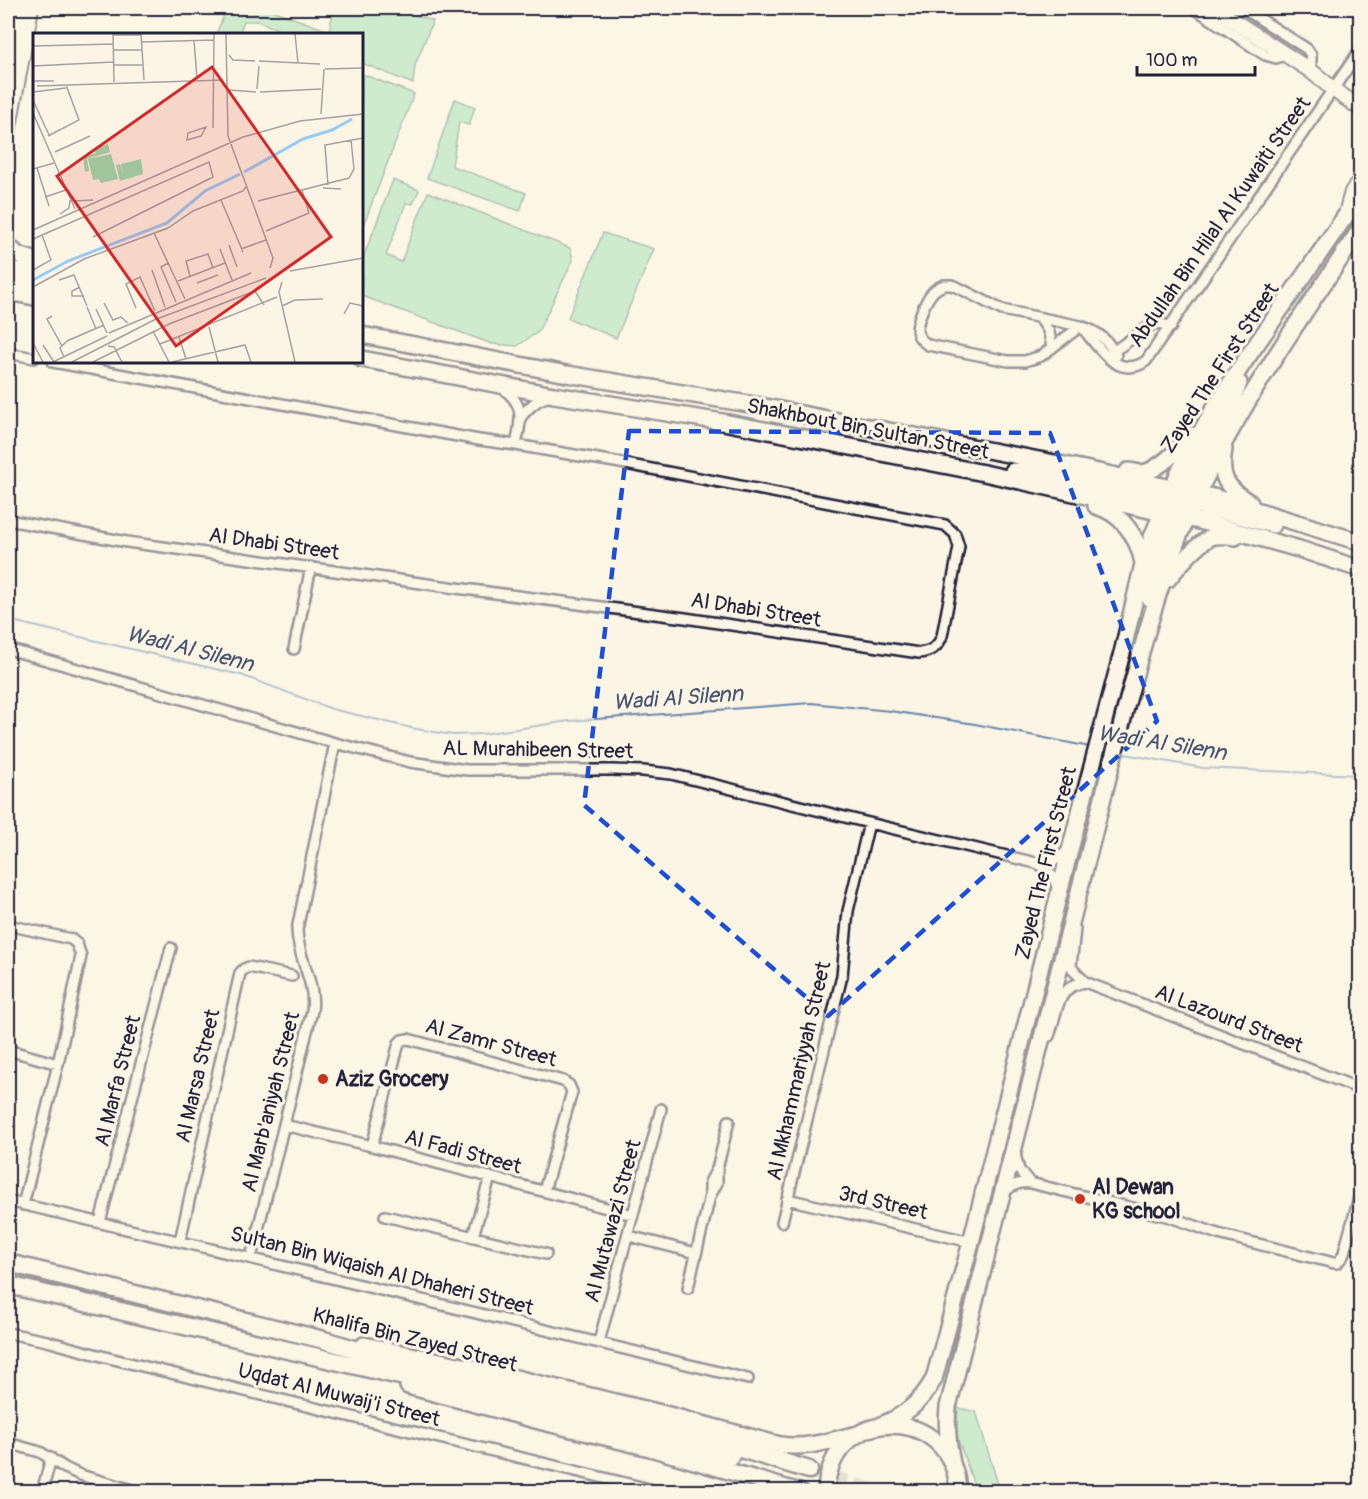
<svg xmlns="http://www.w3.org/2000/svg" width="1368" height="1499" font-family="Pangolin,sans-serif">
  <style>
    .green { fill: #97e0af; stroke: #5c8175; stroke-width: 1.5 }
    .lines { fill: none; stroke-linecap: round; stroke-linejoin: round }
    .stream { stroke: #6887aa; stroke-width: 2 }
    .highway-tunnel { stroke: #d0cbc3; stroke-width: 16; stroke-dasharray: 16 8; stroke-linecap: butt }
    .street-casing { stroke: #22223b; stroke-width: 14 }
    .secondary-casing { stroke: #22223b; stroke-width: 18 }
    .primary-casing { stroke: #22223b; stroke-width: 20 }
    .highway-casing { stroke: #22223b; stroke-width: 21 }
    .street { stroke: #fcf5e5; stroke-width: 9 }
    .secondary { stroke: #fcf5e5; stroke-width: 14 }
    .primary { stroke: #fcf5e5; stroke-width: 15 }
    .highway { stroke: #fcf5e5; stroke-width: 16 }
    .marked { fill: none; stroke: #1d4ed8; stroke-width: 4.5; stroke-dasharray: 12 8; stroke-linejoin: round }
    .poi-dot { fill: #c8321e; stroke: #fcf5e5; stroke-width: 2 }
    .labels { text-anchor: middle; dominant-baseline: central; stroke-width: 6; stroke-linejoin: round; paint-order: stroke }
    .street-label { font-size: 21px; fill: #22223b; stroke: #fcf5e5 }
    .poi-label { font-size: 21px; font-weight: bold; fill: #22223b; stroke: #fcf5e5; text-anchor: start }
    .water-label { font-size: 22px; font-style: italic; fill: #455472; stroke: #fcf5e5 }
    .inset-river { fill: none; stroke: #97caf4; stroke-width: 3 }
    .inset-road { fill: none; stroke: #a5a1a1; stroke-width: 1.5 }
    .view { fill: #d62828; fill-opacity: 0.15; stroke: #d62828; stroke-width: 3 }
    .inset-edge { fill: none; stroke: #22223b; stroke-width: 3 }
  </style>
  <rect width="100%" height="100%" fill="#fcf5e5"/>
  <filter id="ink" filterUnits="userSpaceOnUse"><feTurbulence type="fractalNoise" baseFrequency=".0167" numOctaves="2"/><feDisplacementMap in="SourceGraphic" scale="12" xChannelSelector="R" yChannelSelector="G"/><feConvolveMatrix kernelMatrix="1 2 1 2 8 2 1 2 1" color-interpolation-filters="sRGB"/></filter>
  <g filter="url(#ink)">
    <path class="green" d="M227,8H266L329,31L334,8H394L433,21L415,65L413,84L362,63V34H290L257,21H244L239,34H216Z
      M362,74L414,94L362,229Z
      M455,99L475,107L469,125L459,122L452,166L526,193L520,211L427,178Z
      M393,180L419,190L413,204L406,203L386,255L401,262L428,192L570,248L573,260L538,332L517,346L492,344L362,296V261Z
      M603,233L654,249L616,338L568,318Z
      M958,1408L976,1412L997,1481L1002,1491H978L975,1488L958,1439L957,1426Z"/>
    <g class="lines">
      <path class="stream" d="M8,620L241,675L332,709L416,729L453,735L482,734L569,721L811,703L890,711L975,724L1090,747
        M1119,753L1203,768L1360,775"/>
      <path class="highway-tunnel" d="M809,1470L874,1492"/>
      <g class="street-casing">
        <path id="street" d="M1194,8L1265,55L1276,58L1286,54
          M1243,8L1307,49L1311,55V71
          M944,285H951L957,287L1002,310L1081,326L1041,356L1025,361H1008L928,345C924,342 919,339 918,334C914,326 926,300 932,293C935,289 939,287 944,285Z
          M1040,318L1049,332L1052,348
          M1081,326C1098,346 1117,381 1146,361L1360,50
          M1083,327C1099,332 1109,341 1116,356
          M1114,351L1153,324L1159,323L1171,327
          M8,353L34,358
          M501,387C526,404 521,420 516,445
          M521,417C529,407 537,399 550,396
          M8,520L127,542L449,587L685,618L919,653C931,652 938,647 942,636L959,547L955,534L945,525L615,462L516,445L479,440L53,362
          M8,649L335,743L410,762L467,770H612L643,771L671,774L869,823L1036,863C1049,864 1059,860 1068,850
          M294,649L311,567
          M1038,864C1049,869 1055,878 1058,890
          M8,925L71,939L77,944L81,956L58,1064L23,1205
          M1075,929L1071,966L1074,971L1085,982L1360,1089
          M1049,1036C1055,1021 1056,996 1071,987C1075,984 1080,983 1085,982
          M8,1050L58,1064
          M284,1125L372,1146L633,1215
          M372,1146L399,1043L402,1040L408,1039L563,1081L569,1085L572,1092L544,1191
          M1015,1154L1019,1170L1030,1183
          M1004,1192C1012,1185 1019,1182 1030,1183L1170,1217L1218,1234L1334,1263H1337L1343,1256L1360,1194
          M710,1194V1182L717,1169L729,1121
          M787,1199L971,1242
          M8,1201C255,1259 502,1318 748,1379
          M385,1216L546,1254
          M100,1222L171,948
          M782,1222L842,976L848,911L869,823
          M473,1236L490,1177
          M629,1236L696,1253
          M180,1241L240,973L244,969L249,967L292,976
          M251,1258L312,1011C316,980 298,961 297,930L335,743
          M688,1288L710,1196L717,1183V1169
          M8,1333L47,1341L109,1358L662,1492
          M599,1342L661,1109
          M8,1443L40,1452L65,1468L80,1475L140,1492
          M42,1492L51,1458"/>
      </g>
      <g class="secondary-casing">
        <path id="secondary" d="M1214,8L1311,71L1334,90L1360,108
          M8,57L17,8
          M8,132L31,8
          M1347,210L1352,192L1360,180"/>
      </g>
      <g class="primary-casing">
        <path id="primary" d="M8,246L18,255L34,260
          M8,269L34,274
          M8,280L34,284
          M8,292L34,297
          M362,335L567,374L755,405L1080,468L1213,497L1360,542
          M362,359L554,395L723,422L984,473L1203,522L1299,549L1360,569
          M1224,449C1219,477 1226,488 1250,503
          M1013,471L1035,473L1166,501C1178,502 1187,499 1197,493
          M1128,471C1132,471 1138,473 1142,473C1158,471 1182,446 1192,435
          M1183,498C1185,486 1192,474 1198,464C1212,438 1230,410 1239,383
          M1183,504H1193L1273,525
          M1096,506C1122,513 1138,537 1143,563
          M1168,579C1177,567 1201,539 1215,536C1222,535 1229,536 1235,537
          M1149,598L1158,561L1176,506
          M364,1345L482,1370L661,1413L780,1445C807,1449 832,1440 858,1434
          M408,1386L543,1422L650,1448L800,1492
          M881,1425C905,1416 921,1402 934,1379L971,1242L1071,846L1123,649L1143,564L1152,537L1179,472L1212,412L1242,365L1360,195
          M952,1463C948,1444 946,1427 948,1407L1127,703C1146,634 1166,557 1198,493C1243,400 1302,315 1360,230
          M826,1492C830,1402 955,1404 958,1492"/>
      </g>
      <g class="highway-casing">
        <path id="highway" d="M8,1263L324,1340L382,1357L632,1419L705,1438L809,1470
          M8,1285L542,1409L730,1457"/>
      </g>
      <use href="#street" class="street"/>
      <use href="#secondary" class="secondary"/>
      <use href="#primary" class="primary"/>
      <use href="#highway" class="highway"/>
    </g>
  </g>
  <path d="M0 0H1368V1499H0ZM629,431L1050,433L1157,721L828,1016L584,805Z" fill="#fcf5e5" fill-opacity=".55" fill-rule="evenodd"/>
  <path class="marked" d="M629,431L1050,433L1157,721L828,1016L584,805Z"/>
  <g class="poi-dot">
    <circle cx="323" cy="1079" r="6"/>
    <circle cx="1080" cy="1199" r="6"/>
  </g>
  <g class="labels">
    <g class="street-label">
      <text transform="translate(1220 222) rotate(-55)">Abdullah Bin Hilal Al Kuwaiti Street</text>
      <text transform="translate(1220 368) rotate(-57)">Zayed The First Street</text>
      <text transform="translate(868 429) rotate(11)">Shakhbout Bin Sultan Street</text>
      <text transform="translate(274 544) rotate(8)">Al Dhabi Street</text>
      <text transform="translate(756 610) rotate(9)">Al Dhabi Street</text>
      <text transform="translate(538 750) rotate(1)">AL Murahibeen Street</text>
      <text transform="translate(1046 863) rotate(-76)">Zayed The First Street</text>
      <text transform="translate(1229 1019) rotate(21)">Al Lazourd Street</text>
      <text transform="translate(491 1043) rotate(15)">Al Zamr Street</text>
      <text transform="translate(799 1071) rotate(-77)">Al Mkhammariyyah Street</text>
      <text transform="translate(198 1076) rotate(-77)">Al Marsa Street</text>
      <text transform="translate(118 1081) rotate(-76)">Al Marfa Street</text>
      <text transform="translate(271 1102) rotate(-76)">Al Marb'aniyah Street</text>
      <text transform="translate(463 1152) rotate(15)">Al Fadi Street</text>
      <text transform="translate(883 1203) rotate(13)">3rd Street</text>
      <text transform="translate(613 1221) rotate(-75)">Al Mutawazi Street</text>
      <text transform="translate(382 1271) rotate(14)">Sultan Bin Wiqaish Al Dhaheri Street</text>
      <text transform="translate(415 1340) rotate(14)">Khalifa Bin Zayed Street</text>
      <text transform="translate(339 1395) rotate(14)">Uqdat Al Muwaij'i Street</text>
    </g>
    <g class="poi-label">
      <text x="335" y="1079">Aziz Grocery</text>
      <text x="1092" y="1187">Al Dewan<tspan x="1092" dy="24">KG school</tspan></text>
    </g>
    <g class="water-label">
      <text transform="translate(190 649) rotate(14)">Wadi Al Silenn</text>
      <text transform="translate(678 698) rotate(-4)">Wadi Al Silenn</text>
      <text transform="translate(1162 743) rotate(9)">Wadi Al Silenn</text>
    </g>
  </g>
  <g transform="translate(33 33)">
    <rect width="330" height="330" fill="#fcf5e5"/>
    <path d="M75,111L77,119L54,126L56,138L52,139L50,124L63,120L61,115ZM78,121L85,146L68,150L66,146L60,147L55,126ZM108,126L110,141L87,148L83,132L87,131L90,141L88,131Z" fill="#97e0af"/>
    <path class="inset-river" d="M211,139L270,106L299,97L319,86M0,247L35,228L134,190L172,158L207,141"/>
    <path class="inset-road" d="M80,1L81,49M108,1L111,47M193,1L195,103L240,225L237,235M262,1L265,30M80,2H108M161,8L164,45M108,9L181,7M0,13L80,11M80,17H109M196,22L200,27L222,28M226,28L287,31M80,32H109M0,33L80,29M292,36L330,35M0,48H21M4,53L190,47M224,56L226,33M197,57L223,59M0,59L33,55M227,59L288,56M0,67L16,102M0,80L42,176M288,81L291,36M173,94L168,103L154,107L155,100ZM180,95L181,1M15,103L46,87L33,52M22,119L57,103M4,135L16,173M0,136L21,130M295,152L292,112L330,105M290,155L308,156M12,164L33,157M188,167L210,219M41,168L60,167M225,168L316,145L321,136L318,107M27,181L36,175L37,167M0,197L210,104L267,88L330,81M233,198L276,180L269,157M121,200L152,266M0,206L176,129L180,144L60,204M196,212L204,234M187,216L199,247M208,216L233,207M135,230L128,234L143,269M0,237L18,227L9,202M119,237L132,274M257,238L330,225M157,243L153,228L175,221L180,235M26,247L41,242L54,273M145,248L192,230M249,249L246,259L262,329M164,250L185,242M0,254L51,226L135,195L160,178L210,158L213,154M47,254L39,258V263H51M71,270L80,287L88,284L95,290M249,273L262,267L290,266M54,274L63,296M103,275L93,251L107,244L122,278M63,276L74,300M311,281L317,270L330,273M19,283L14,286L29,313M176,294L185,329M120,298L136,329M76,300L218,240M146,304L153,326M0,310L10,329M127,311L244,264M10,312L21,329M75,313L81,314L89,329M31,324L27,315L34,308L71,292M20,329L74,303M39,329L121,287L233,245M60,329L136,291L222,258L231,272M139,329L212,312L218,329"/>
    <path class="view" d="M179,34L298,204L143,313L24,143Z"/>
    <rect width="330" height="330" class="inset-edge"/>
  </g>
  <rect width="1368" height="1499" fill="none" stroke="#fcf5e5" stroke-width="30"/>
  <rect x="15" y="15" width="1338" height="1469" fill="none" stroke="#22223b" stroke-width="2" filter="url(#ink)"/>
  <path d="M1137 66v9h118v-9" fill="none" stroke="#22223b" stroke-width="3"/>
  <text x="1146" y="66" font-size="18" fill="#22223b" stroke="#fcf5e5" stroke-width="4.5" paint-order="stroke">100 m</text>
</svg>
